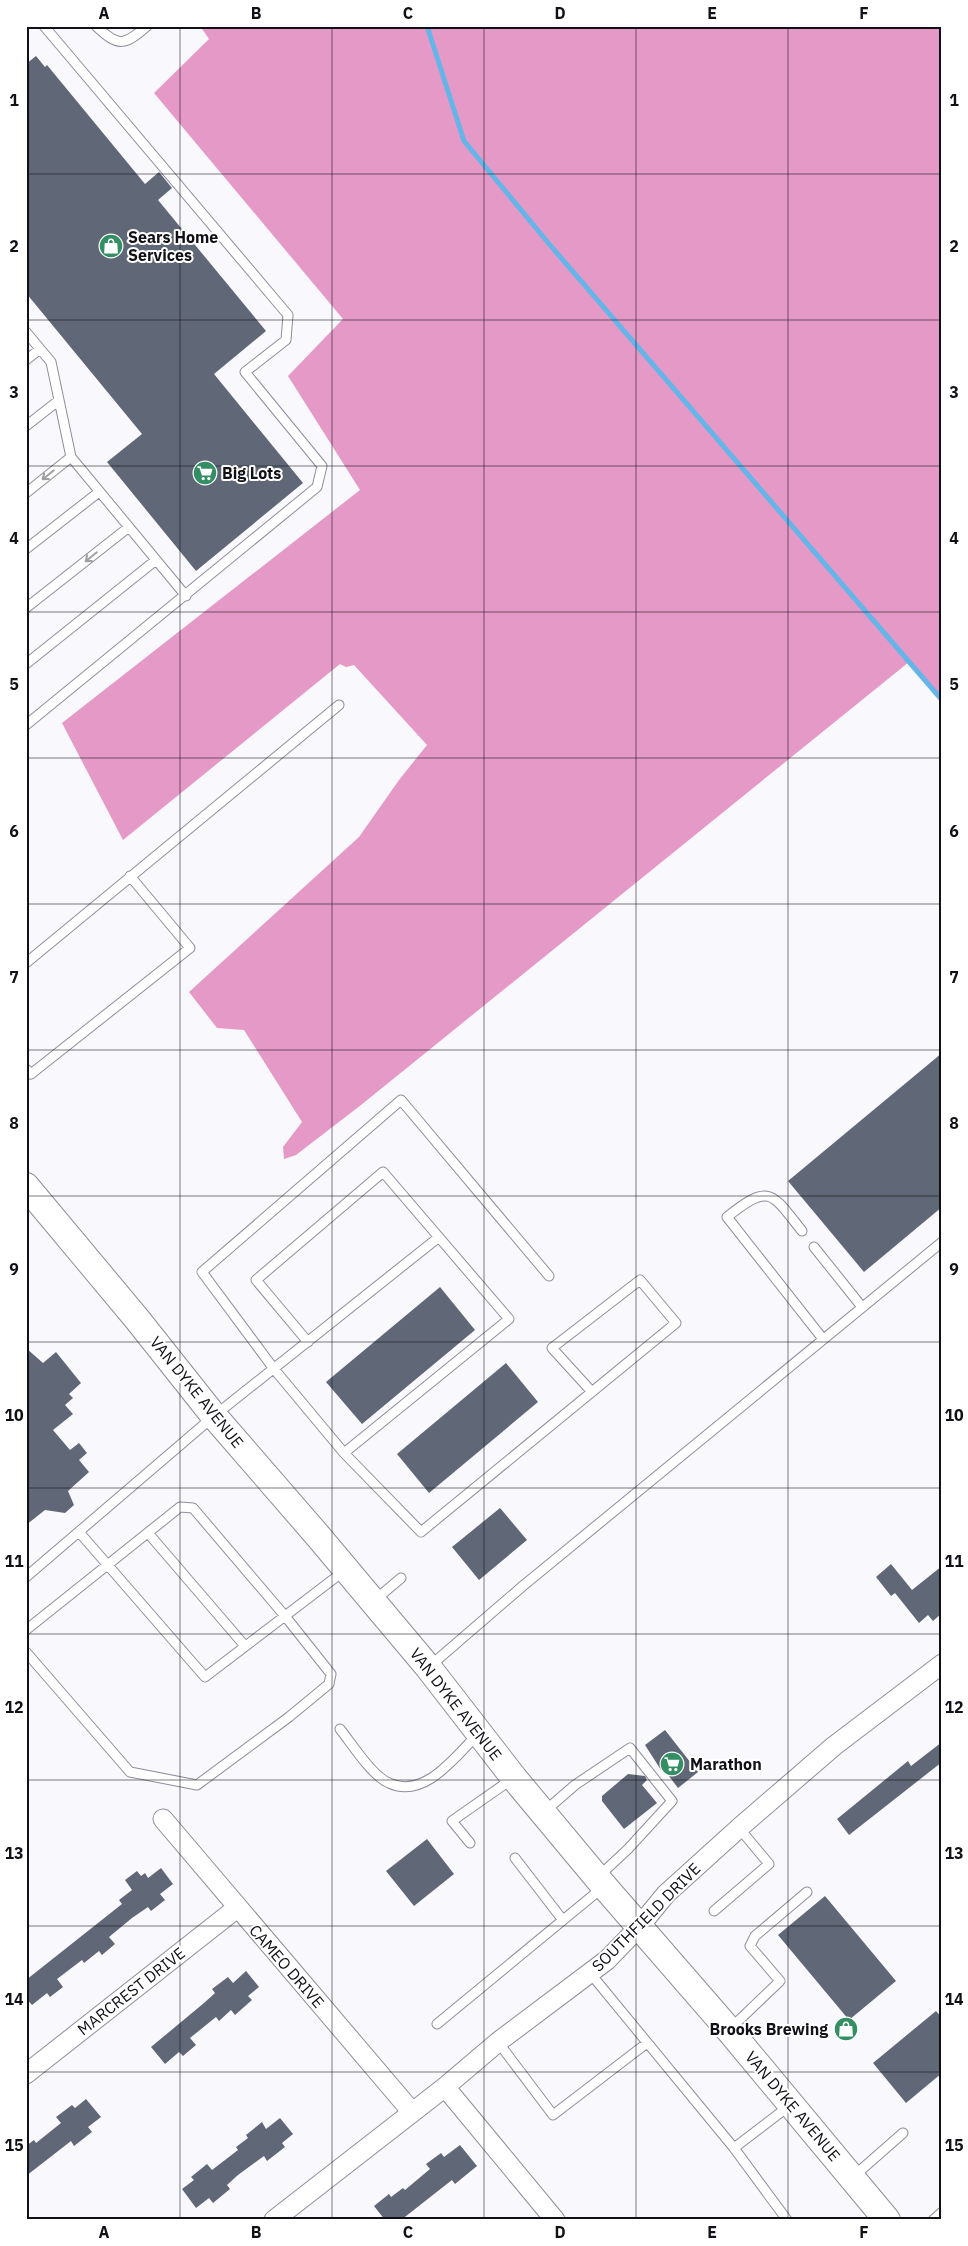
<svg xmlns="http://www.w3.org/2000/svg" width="968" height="2246" font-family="'IBM Plex Sans',sans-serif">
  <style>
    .forest { fill: #e599c7 }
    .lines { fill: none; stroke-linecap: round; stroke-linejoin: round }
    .stream { stroke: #66b5e8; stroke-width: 5 }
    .building { fill: #606776 }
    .lane-casing { stroke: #8f8d9f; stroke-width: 11 }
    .street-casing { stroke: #8f8d9f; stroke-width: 21 }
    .secondary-casing { stroke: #8f8d9f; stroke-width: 28 }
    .lane { stroke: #fff; stroke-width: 9 }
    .street { stroke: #fff; stroke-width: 19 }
    .secondary { stroke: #fff; stroke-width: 26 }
    .oneway { stroke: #a09fa2 }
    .grid { fill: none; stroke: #111016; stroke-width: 1; stroke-opacity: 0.55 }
    .labels { text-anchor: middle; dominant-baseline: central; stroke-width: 4; stroke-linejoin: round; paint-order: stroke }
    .poi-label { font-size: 16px; font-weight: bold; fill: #111016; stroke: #fff; text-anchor: start }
    .street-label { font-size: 16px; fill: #111016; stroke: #fff }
    .neatline { fill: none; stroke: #111016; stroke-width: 2 }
    .grid-label { font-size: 16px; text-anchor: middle; font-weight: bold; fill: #111016 }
  </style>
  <rect width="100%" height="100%" fill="#f9f8fc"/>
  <path class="forest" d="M200,26H942V700L909,662L361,1105L296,1155L284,1159L283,1147L302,1122L244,1030L217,1028L189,992L359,837L399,780L427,745L354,665L346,667L340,664L123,840L62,723L360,490L288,376L343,319L154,93L209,39Z"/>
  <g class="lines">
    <path class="stream" d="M427,26L464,141L550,245L942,700"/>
  </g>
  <path class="building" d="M36,56L45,67L47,65L145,184L159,172L172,188L158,200L266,331L214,374L303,483L196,571L107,462L142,434L26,293V64Z
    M942,1053V1207L864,1272L788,1181Z
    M440,1287L475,1330L362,1424L326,1382Z
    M26,1348L43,1363L56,1352L81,1383L69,1394L73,1398L65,1405L73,1414L53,1430L70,1450L79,1443L87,1453L79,1460L89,1472L68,1491L74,1505L65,1513L45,1510L26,1525Z
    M506,1363L538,1402L429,1493L397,1454Z
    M500,1508L527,1540L479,1580L452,1547Z
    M891,1564L912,1590L942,1566V1613L933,1621L928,1615L919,1623L895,1593L891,1596L876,1577Z
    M665,1730L698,1772L678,1788L663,1768L661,1770L645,1745Z
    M942,1742V1762L849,1835L837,1819L908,1761L911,1766Z
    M628,1774L645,1776L647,1780L642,1785L657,1803L624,1829L602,1801V1796Z
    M427,1839L454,1874L414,1906L386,1871Z
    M161,1868L173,1884L160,1894L165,1900L151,1911L148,1907L132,1918L109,1937L115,1944L102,1955L99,1951L84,1963L82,1960L57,1979L63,1987L50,1997L47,1993L32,2005L26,1998V1980L122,1904L119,1900L132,1890L125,1880L137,1871L141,1876L145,1873L148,1878Z
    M825,1896L896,1981L849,2020L778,1935Z
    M246,1971L259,1987L248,1996L252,2000L235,2015L231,2010L219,2021L216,2017L190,2038L196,2045L183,2056L179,2052L165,2064L151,2047L204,2003L215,1993L212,1989L228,1977L233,1983Z
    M936,2011L942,2018V2073L906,2103L873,2063Z
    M86,2099L101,2117L88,2127L92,2132L74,2146L71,2141L26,2176V2146L34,2140L36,2143L61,2123L56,2117L72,2105L75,2108Z
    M280,2118L293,2134L282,2143L285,2147L267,2161L264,2156L238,2175L227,2185L230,2189L213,2203L209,2198L196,2208L182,2189L194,2180L191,2177L207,2164L212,2170L238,2150L236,2147L248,2138L246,2135L262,2122L266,2129Z
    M460,2145L477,2166L455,2184L452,2180L401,2220H385L374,2206L389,2194L391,2197L403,2188L405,2190L430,2169L426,2164L441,2153L444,2157Z"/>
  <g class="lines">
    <g class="lane-casing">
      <path id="lane" d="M96,26C119,48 125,45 147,26
        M26,332L51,362L71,457L186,596
        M26,360L40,349
        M26,426L58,401
        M26,493L71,457
        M26,549L99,492
        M26,608L129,527
        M26,664L156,560
        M26,725L317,487L322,466L245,372L286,340L288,315L44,26
        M26,963L339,705
        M26,1069L31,1074L190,948L130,876
        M802,1231C771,1192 770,1183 727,1217L823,1339
        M814,1247L862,1307
        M549,1276L401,1100L202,1272L274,1369L344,1453L421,1532L676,1323L640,1280L552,1348L592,1392
        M308,1342L256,1280L383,1172L509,1319L344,1453
        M79,1532L205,1677L344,1571
        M148,1533L245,1646
        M26,1577L214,1416L439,1237
        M375,1600L401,1578
        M26,1630L180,1507L193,1508L285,1616L331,1674L329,1684L289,1717L197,1785L130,1772L26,1652
        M430,1666L524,1585L942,1242
        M340,1729C352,1744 372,1776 389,1783C424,1800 456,1756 477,1735
        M545,1811L575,1785L630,1748L672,1801L628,1849L598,1877
        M470,1843L452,1821L512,1779
        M515,1858L562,1919
        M714,1911L769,1864L739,1828
        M590,1973L734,2148L789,2106
        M437,2024L602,1888
        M731,2028L780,1981L750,1946L755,1936L807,1892
        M498,2042L553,2115L647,2043
        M734,2148L787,2220
        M854,2176L903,2133
        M933,2220L942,2212"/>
    </g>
    <g class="street-casing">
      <path id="street" d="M163,1819L412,2112
        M26,2074L237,1908
        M445,2087L555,2220
        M274,2220L445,2087L498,2042L607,1960L638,1928L666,1894L739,1828L834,1746L942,1664"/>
    </g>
    <g class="secondary-casing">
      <path id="secondary" d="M26,1186L137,1319L214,1416L318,1536L428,1667L514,1778L604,1886L729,2030L887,2220"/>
    </g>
    <use href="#lane" class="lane"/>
    <use href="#street" class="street"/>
    <use href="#secondary" class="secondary"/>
  </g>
  <defs><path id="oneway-shaft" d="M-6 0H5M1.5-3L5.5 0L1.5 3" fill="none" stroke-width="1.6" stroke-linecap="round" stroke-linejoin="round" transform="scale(1.25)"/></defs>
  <g class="oneway">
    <use href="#oneway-shaft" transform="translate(48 475) rotate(141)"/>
    <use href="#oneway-shaft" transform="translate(91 557) rotate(141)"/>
  </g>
  <path class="grid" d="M180,26V2220M332,26V2220M484,26V2220M636,26V2220M788,26V2220M26,174H942M26,320H942M26,466H942M26,612H942M26,758H942M26,904H942M26,1050H942M26,1196H942M26,1342H942M26,1488H942M26,1634H942M26,1780H942M26,1926H942M26,2072H942"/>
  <defs>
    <g id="shop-disc" transform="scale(1.25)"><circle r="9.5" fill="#348e63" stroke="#fff"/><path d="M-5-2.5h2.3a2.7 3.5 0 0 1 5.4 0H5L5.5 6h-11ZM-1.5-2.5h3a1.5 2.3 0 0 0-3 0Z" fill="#fff"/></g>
    <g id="supermarket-disc" transform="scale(1.25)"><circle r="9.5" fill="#348e63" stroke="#fff"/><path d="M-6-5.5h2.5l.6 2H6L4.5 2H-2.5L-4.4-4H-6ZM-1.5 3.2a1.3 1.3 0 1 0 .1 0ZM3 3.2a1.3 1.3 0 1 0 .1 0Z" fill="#fff"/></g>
  </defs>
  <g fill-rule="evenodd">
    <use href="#shop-disc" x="111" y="246"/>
    <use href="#supermarket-disc" x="205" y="473"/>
    <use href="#supermarket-disc" x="672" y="1764"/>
    <use href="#shop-disc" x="846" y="2029"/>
  </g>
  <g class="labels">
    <g class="poi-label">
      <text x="128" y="237">Sears Home<tspan x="128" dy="18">Services</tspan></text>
      <text x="222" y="473">Big Lots</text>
      <text x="690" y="1764">Marathon</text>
      <text x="828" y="2029" text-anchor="end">Brooks Brewing</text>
    </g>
    <g class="street-label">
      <text transform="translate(197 1392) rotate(51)">VAN DYKE AVENUE</text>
      <text transform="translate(456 1704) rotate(52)">VAN DYKE AVENUE</text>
      <text transform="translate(646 1917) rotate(-45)">SOUTHFIELD DRIVE</text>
      <text transform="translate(287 1966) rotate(49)">CAMEO DRIVE</text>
      <text transform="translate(131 1991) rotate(-38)">MARCREST DRIVE</text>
      <text transform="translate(793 2106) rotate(50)">VAN DYKE AVENUE</text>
    </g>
  </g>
  <rect width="968" height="2246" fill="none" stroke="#ffffff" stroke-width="55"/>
  <rect x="28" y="28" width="912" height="2190" class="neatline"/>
  <g class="grid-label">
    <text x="104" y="19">A</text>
    <text x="256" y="19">B</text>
    <text x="408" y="19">C</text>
    <text x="560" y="19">D</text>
    <text x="712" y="19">E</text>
    <text x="864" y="19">F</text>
    <text x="14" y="106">1</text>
    <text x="954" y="106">1</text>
    <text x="14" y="252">2</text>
    <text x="954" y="252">2</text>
    <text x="14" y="398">3</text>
    <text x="954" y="398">3</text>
    <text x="14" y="544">4</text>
    <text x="954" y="544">4</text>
    <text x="14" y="690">5</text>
    <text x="954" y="690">5</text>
    <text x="14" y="837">6</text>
    <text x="954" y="837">6</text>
    <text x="14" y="983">7</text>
    <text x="954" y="983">7</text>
    <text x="14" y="1129">8</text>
    <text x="954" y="1129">8</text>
    <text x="14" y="1275">9</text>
    <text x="954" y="1275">9</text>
    <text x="14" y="1421">10</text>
    <text x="954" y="1421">10</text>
    <text x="14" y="1567">11</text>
    <text x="954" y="1567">11</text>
    <text x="14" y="1713">12</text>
    <text x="954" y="1713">12</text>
    <text x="14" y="1859">13</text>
    <text x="954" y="1859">13</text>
    <text x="14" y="2005">14</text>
    <text x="954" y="2005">14</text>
    <text x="14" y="2151">15</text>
    <text x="954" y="2151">15</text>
    <text x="104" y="2238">A</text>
    <text x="256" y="2238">B</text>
    <text x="408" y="2238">C</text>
    <text x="560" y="2238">D</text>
    <text x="712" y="2238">E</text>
    <text x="864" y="2238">F</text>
  </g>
</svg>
